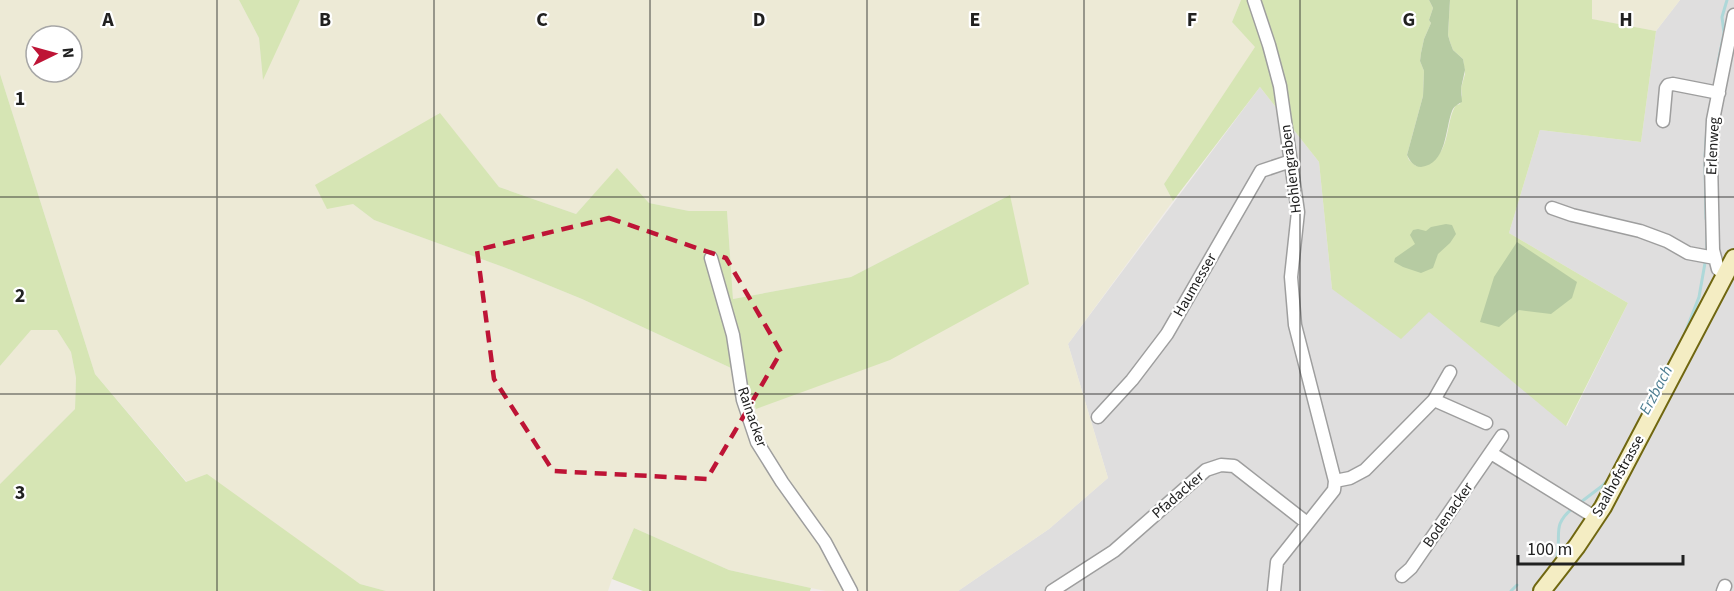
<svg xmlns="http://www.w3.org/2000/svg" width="1734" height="591" font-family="'Source Sans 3',sans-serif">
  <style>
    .residential { fill: #dfdede }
    .farmland { fill: #edead6; fill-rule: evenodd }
    .grass { fill: #d6e5b4 }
    .forest { fill: #b6cba2 }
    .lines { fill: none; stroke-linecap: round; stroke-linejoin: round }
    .stream { stroke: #aed8d9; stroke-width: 3 }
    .minor-casing { stroke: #9e9e9e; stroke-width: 15 }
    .secondary-casing { stroke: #706710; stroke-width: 20 }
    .minor { stroke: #fff; stroke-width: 12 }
    .secondary { stroke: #f4edc3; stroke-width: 16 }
    .marked { fill: none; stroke: #be1436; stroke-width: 4.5; stroke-dasharray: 12 8; stroke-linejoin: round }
    .grid { fill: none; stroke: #212121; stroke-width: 1.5; stroke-opacity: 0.55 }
    .labels { text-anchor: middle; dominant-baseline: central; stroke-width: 4.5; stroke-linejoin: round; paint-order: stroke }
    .street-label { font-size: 15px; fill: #212121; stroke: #fff }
    .water-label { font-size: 16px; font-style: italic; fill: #4c7d91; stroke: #fff }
    .grid-label { font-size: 20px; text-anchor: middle; font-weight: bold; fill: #212121; stroke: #fff; stroke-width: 4.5; stroke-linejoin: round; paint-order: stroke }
  </style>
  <rect width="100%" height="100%" fill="#f0ece9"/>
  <path class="residential" d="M1680,0H1734V591H958L1049,529L1108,478L1068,344L1260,87L1319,162L1332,289L1429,311L1567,426L1628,303L1509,233L1540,130L1641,142L1656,31Z"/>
  <path class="farmland" d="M0,0H239L259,38L263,78L300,0H1241L1232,22L1256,47L1164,184L1173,201L1068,344L1108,478L1049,529L958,591H826L811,588L729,570L634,528L612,579L608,591H386L360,584L187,482L95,374L0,74ZM36,36H72V72H36ZM439,113L499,187L576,214L617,169L649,203L689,211H727L733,299L851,277L1010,195L744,374L582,299L506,268L374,220L353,204Z
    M1592,0H1680L1656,31L1591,19Z
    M31,329L57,330L71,352L76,378L75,409L0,484V366Z"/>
  <path class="grass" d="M239,0H300L263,80L259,38Z
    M1241,0H1429L1433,8L1429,20L1431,23L1424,39L1421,53L1420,61L1424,71L1423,96L1407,155L1409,160L1416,166C1421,164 1430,163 1434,159C1450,148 1446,120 1456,105L1460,104L1462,95L1461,88L1465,74L1463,59L1453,50L1450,42L1448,35L1450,0H1592V19L1656,31L1641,142L1540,130L1509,233L1628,303L1566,426L1429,312L1401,339L1332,289L1319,162L1260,87L1173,201L1164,184L1255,47L1232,22Z
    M0,74L95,374L186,482L207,474L360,584L386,591H0V484L75,409L76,378L71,352L57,330H31L0,366Z
    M440,113L499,187L576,214L617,168L649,203L689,211H727L733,299L851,277L1010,195L1029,284L890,360L756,409L744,374L582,299L506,268L374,220L353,204L327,209L315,185Z
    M634,528L729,570L811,588L810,591H643L612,579Z"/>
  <path class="forest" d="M1429,0H1450L1448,35L1450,42L1453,50L1463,59L1465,70L1461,88L1462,102C1458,104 1454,106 1452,111C1445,129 1447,164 1421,167C1414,167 1410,161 1407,155L1423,96L1424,71L1420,61L1421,53L1424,39L1431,23L1429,20L1433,8Z
    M1446,224L1452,225L1456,234L1450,243L1438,254L1433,268L1421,273L1403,267L1394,262L1395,258L1415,244L1410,235L1413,230L1418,229L1426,231L1431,227Z
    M1517,242L1577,282L1572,298L1551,314L1519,310L1499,327L1480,322L1494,277Z"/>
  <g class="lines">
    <path class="stream" d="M1718,63L1724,33L1722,17L1727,0
      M1705,156L1707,127
      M1705,163L1706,219
      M1707,251V232
      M1685,333L1699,297L1705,263
      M1581,502L1602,486L1608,480L1642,416
      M1556,560C1563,536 1550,526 1573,508
      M1511,591L1517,585"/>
    <g class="minor-casing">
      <path id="minor" d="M1254,0L1269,45L1280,86L1298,212L1291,277L1295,325L1335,481L1334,490L1277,562L1274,591
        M1663,121L1666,88L1668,85L1673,84L1719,93
        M1552,208L1572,215L1640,231L1667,241L1688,253L1715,258
        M711,258L733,335L743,400L757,442L782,482L825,542L851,591
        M1725,274L1718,269L1713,250L1711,161L1713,120L1734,15
        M1434,400L1486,423
        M1098,417L1132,380L1167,334L1261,171L1291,161
        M1491,453L1596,518
        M1335,481L1350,478L1365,470L1434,400L1450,372
        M1402,576L1411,568L1502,436
        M1052,591L1114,551L1206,470L1221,465L1234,466L1307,523
        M1723,591L1725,586"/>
    </g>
    <g class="secondary-casing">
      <path id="secondary" d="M1542,591L1577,546L1603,507L1734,258"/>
    </g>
    <use href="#minor" class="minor"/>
    <use href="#secondary" class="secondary"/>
  </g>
  <path class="marked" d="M609,218L726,258L781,352L707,479L553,471L494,379L477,250Z"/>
  <path class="grid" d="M217,0V591M434,0V591M650,0V591M867,0V591M1084,0V591M1300,0V591M1517,0V591M0,197H1734M0,394H1734"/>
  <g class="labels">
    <g class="street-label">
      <text transform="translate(1713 146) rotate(-87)">Erlenweg</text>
      <text transform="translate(1291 169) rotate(-97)">Hohlengraben</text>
      <text transform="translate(1195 285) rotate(-60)">Haumesser</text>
      <text transform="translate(752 417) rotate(71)">Rainacker</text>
      <text transform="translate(1618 476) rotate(-61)">Saalhofstrasse</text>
      <text transform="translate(1178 495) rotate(-41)">Pfadacker</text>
      <text transform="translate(1448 515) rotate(-55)">Bodenacker</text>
    </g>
    <g class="water-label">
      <text transform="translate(1656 390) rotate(-62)">Erzbach</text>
    </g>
  </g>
  <g class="grid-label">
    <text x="108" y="26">A</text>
    <text x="325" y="26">B</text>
    <text x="542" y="26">C</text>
    <text x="759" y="26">D</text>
    <text x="975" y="26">E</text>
    <text x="1192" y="26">F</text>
    <text x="1409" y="26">G</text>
    <text x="1626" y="26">H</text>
    <text x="20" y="105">1</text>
    <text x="20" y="302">2</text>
    <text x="20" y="499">3</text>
  </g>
  <g transform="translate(54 54) rotate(85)"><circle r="28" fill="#ffffff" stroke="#a6a6a6" stroke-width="1.5"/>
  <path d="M0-4.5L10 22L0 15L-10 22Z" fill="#be1436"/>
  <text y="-9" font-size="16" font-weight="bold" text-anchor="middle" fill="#212121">N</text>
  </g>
  <path d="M1518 555v9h165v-9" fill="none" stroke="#212121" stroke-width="3"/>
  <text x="1527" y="555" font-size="18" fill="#212121" stroke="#ffffff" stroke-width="4.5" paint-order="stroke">100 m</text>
</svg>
